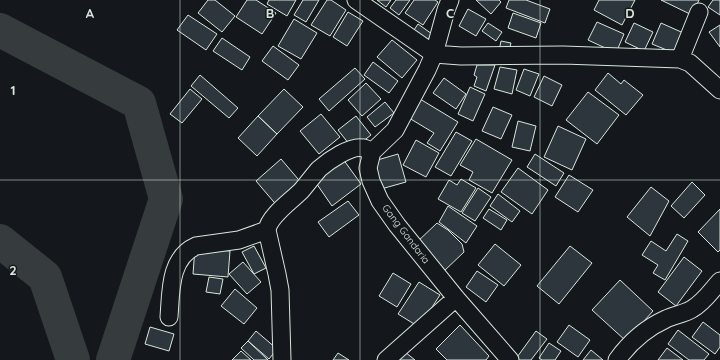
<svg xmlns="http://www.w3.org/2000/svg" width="720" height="360" font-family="Quicksand,sans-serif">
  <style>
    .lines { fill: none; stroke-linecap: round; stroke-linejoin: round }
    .river { stroke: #363b3e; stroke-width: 34 }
    .building { fill: #2c363c; stroke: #d8e6dc }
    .minor-casing { stroke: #d8e6dc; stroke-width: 19 }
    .minor { stroke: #14181c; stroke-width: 17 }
    .grid { fill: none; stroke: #d8e6dc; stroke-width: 1; stroke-opacity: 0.55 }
    .labels { text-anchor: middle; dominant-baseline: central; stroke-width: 3; stroke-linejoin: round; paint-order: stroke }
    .street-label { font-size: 10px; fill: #d8e6dc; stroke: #14181c }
    .grid-label { font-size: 13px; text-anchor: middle; font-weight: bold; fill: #d8e6dc; stroke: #14181c; stroke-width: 3; stroke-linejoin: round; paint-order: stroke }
  </style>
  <rect width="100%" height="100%" fill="#14181c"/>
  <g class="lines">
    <path class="river" d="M0,30L139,103L166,199L113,360
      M0,241L45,277L73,360"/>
  </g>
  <path class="building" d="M208,0H215L235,16L222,32L198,13Z
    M247,0H256L276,13L262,34L236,17Z
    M269,0H296L287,16L267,4Z
    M303,0H319L306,22L294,15Z
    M327,0H331L346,10L330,36L311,25Z
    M377,0H391L386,7Z
    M396,0H410L399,15L390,8Z
    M414,0H435L438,2L423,25L405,13Z
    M476,0H499L501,2L491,14Z
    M509,0H526L550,9L545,23L506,8Z
    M599,0H635L622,25L594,10Z
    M661,0H699L692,15Z
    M713,0H720V15L708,7Z
    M468,9L486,19L476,36L459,26Z
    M348,12L363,21L347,46L333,37Z
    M513,13L541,23L536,38L508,28Z
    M188,15L217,34L206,50L177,30Z
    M294,19L317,33L301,59L278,46Z
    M597,22L624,34L616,53L588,40Z
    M488,23L502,32L496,41L482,31Z
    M634,23L653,32L644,51L625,42Z
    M661,23L688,35L679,55L652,44Z
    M418,24L432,34L424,45L410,36Z
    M720,25V47L709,32Z
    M222,38L250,57L242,70L213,51Z
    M392,40L417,60L402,78L377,57Z
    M501,41L511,43L508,54L499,51Z
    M273,46L299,65L288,80L262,61Z
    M373,62L398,81L389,93L364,75Z
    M477,65H495L486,91L474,86L477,77L474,75Z
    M500,67L517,70L512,94L494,89Z
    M355,68L365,79L329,111L319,99Z
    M524,69L539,74L530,96L516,90Z
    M608,73L621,84L624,80L643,95L626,115L595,90Z
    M200,75L238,108L229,118L191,86Z
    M544,76L562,85L552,106L534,97Z
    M444,78L466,94L456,109L433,93Z
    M366,83L381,99L362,116L348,100Z
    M470,87L485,94L473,121L458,114Z
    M190,89L202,99L182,123L170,114Z
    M284,89L303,107L277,134L258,116Z
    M588,92L619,115L597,144L566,120Z
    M420,99L458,122L440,151L427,143L434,133L409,118Z
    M385,102L394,113L375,127L367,117Z
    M493,107L512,115L501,139L482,131Z
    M321,114L340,137L319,154L300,131Z
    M258,116L277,134L257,156L238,138Z
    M356,116L371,135L353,149L338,130Z
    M518,121L536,126L530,151L512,147Z
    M558,126L586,139L572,170L544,157Z
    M456,132L472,141L451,176L435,167Z
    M476,139L512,160L492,193L469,180L473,172L460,165Z
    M416,140L439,153L426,177L403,165Z
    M398,154L406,182L381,189L374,161Z
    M535,154L564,173L556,186L527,167Z
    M281,159L304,186L279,208L256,181Z
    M343,159L361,184L332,206L314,180Z
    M518,168L548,190L532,214L501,192Z
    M569,175L593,190L578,212L555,197Z
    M461,179L476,188L461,212L438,199L449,180L457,185Z
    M692,182L705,195L684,218L671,206Z
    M651,187L669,201L650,236L627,217Z
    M478,188L491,197L475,221L462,213Z
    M498,194L520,211L512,222L490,206Z
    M348,201L359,215L329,237L318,222Z
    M448,206L477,226L466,243L439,222Z
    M489,209L507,220L501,230L483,218Z
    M720,209V250L718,252L698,232Z
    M437,223L448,230L462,244L464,252L443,272L416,243Z
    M677,234L688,241L665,280L653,273L658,265L642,255L651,241L666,251Z
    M495,244L521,265L504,286L478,265Z
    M254,246L266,268L254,274L242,252Z
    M570,246L592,263L559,304L537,286Z
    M195,248L230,251L228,277L193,274Z
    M684,257L702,271L676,306L658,292Z
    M243,262L261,282L247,294L229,274Z
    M477,271L498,285L486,302L466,287Z
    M393,273L411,284L397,307L379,296Z
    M209,277L223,279L220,294L206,292Z
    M620,280L653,311L626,341L592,310Z
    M419,282L440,295L419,327L398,314Z
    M235,289L257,308L244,324L221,306Z
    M703,322L720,335V347L715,354L692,337Z
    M460,325L489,356L486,360H447L436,349Z
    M569,325L590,340L578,357L557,342Z
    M150,327L174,334L169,351L145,344Z
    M678,330L709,354L704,360H689L668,344Z
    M256,331L277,349L269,359L248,341Z
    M536,331L547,339L531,360H515Z
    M248,341L268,360H254L241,348Z
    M549,343L561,351L555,360H542L539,358Z
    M667,348L683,360H658Z
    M591,350L603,360H583Z
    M241,351L251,360H232Z
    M405,352L415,360H397Z
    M338,353L349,360H333Z"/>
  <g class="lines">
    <g class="minor-casing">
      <path id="minor" d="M356,0L434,54L461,56L563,55L680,59L690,63L720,90
        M450,0L446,10L434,54L427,70L395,130L372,152L368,168L371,181L380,201L397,225L456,298L510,360
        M680,59L699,12
        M169,317C171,292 169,258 196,246L239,240L267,230
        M282,360L280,290L277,274L267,230C269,216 291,201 301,191C307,184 313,176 319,169C328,161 351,145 363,148C366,148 369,150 372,152
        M386,360L456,298
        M617,360C630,342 646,328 666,319C674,315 684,314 692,309C704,302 711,291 720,281"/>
    </g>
    <use href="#minor" class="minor"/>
  </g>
  <path class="grid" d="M180,0V360M360,0V360M540,0V360M0,180H720"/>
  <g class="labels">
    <g class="street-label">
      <text transform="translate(406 234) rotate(53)">Gang Gandaria</text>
    </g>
  </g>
  <g class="grid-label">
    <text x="90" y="18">A</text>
    <text x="270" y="18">B</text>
    <text x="450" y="18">C</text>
    <text x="630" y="18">D</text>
    <text x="13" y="95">1</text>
    <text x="13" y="275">2</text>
  </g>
</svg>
